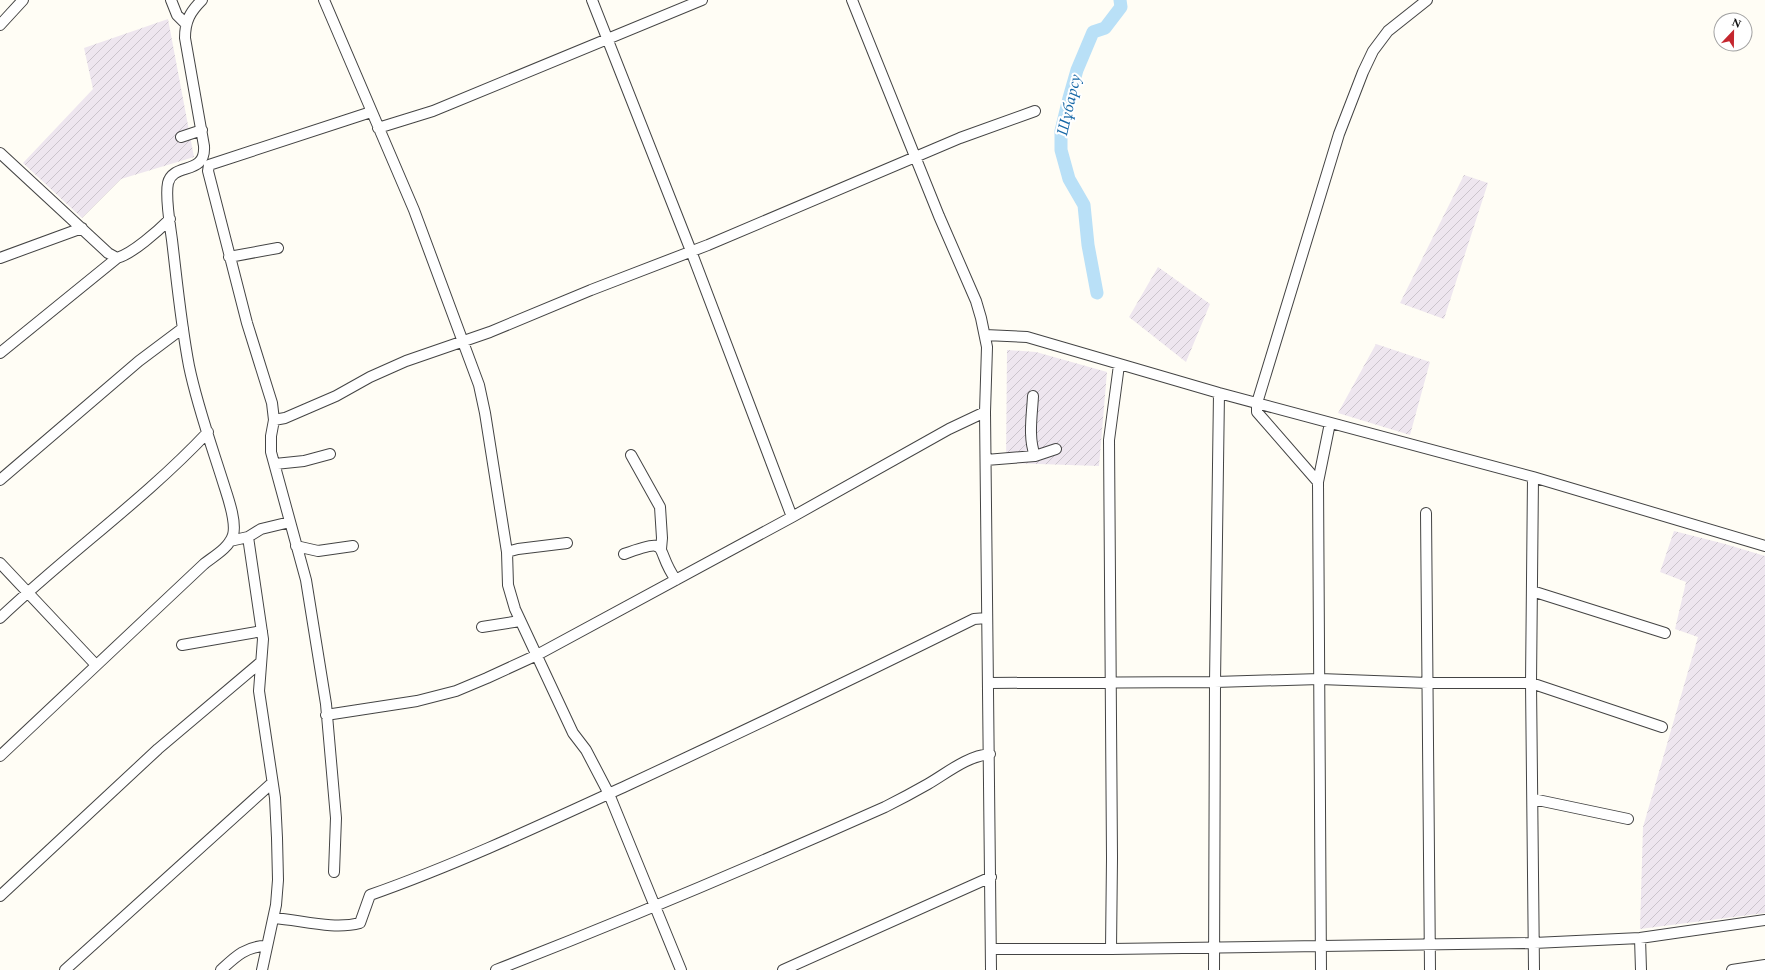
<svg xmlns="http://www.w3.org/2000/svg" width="1765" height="970" font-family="Spectral,serif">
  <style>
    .industrial { fill: url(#industrial-furrows) }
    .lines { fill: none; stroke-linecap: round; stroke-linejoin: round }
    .river { stroke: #b9e0f7; stroke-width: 13 }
    .minor-casing { stroke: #444; stroke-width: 12 }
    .minor { stroke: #fff; stroke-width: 10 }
    .labels { text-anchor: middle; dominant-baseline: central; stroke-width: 4; stroke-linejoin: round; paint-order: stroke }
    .water-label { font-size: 16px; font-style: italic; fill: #1768a6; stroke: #fff }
  </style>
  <defs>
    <pattern id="industrial-furrows" width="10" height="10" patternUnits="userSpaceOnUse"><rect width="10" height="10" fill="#eee6ef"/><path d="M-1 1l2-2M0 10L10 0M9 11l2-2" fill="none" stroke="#cbc4cc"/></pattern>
  </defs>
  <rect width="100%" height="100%" fill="#fffdf5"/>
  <path class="industrial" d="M168,19L194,157L121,179L82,218L23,163L93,89L84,48Z
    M1464,175L1488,183L1444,319L1400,303Z
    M1158,267L1210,304L1186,362L1129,317Z
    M1376,344L1430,362L1410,435L1338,413Z
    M1007,350L1036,352L1107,372L1099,466L1006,463Z
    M1674,531L1725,544L1765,556V913L1640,929L1643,827L1698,637L1675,629L1686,582L1660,572Z"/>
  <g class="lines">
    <path class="river" d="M1097,293L1088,245L1084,205L1069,179L1061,150V131L1069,98L1077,70L1093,32L1105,28L1121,7L1120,0"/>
    <g class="minor-casing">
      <path id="minor" d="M171,0L177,15L185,23
        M324,0L414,210L479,385L485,413L507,552L508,585L515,609L573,733L586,750L609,794L681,970
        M592,0L691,251L792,517
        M852,0L939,216L976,301L981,318L987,347L985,412L991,970
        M0,25L23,0
        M378,128L433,111L702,0
        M181,137L202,130
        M0,153L108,253L117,258
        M209,165L208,171L247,323L272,403L274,420L271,436V452L306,580L326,704L336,818L334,872
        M209,165L371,112
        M229,257L278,248
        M0,258L82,228
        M985,335L1027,337L1219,393L1533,477L1765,546
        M0,353L117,258C132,254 158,231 170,219
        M1033,396C1032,416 1028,437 1035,456
        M274,420L285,418L336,396L370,377L406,361L490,332L591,290L708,245L960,138L1035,111
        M631,455L660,507L662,538L661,549
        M986,460L1035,456L1056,449
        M275,464L304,461L330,454
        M1533,477L1531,683L1534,970
        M0,480L139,361L183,328
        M1318,482L1257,412V403L1339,134L1363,72L1373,51L1388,31L1427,0
        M1426,513L1430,970
        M248,537L263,639L259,691L275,798L277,838L278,880L276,905L262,970
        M230,541L248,537L261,529L290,522
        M296,546L318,551L353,546
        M507,552L518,549L567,543
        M624,554C673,536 653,548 676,580
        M0,563L96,665
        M1532,591L1665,633
        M0,618C67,554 144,500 208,432
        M482,627L520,621
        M182,645L262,631
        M989,683L1215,682L1320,679L1428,683H1531L1662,727
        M326,715L417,701L456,691L487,678L537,655L792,517L949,429L985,412
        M0,756L204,564C214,556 229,548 233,535C237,521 227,495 223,482C211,444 197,405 189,366C181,324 177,282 172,240C170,225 165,197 168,183C173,162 206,176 204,146L185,38C185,21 190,12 202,0
        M1533,799L1628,819
        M0,896L158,749L261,662
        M274,918C301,920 333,930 360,923L370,895C458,864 543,824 628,785C744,731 859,676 974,619L987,618
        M1640,938L1641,970
        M991,949H1111L1534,943L1640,938L1765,920
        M1111,949L1112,858L1109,440L1119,365
        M65,970L272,783
        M221,970C235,957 246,946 266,946
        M496,970C627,919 757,864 885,807C899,800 914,792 928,784C947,773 967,756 990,754
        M783,970L991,877
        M1214,970L1215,682L1219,393
        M1321,970L1318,482L1330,423
        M1732,970L1765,965"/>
    </g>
    <use href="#minor" class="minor"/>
  </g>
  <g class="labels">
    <g class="water-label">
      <text transform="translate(1069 105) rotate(-77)">Шұбарсу</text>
    </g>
  </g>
  <g transform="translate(1733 32) rotate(22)"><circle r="19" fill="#ffffff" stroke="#a0a0a0"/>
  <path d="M0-3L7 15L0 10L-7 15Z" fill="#c4262e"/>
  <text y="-6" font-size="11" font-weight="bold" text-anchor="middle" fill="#111111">N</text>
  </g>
</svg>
